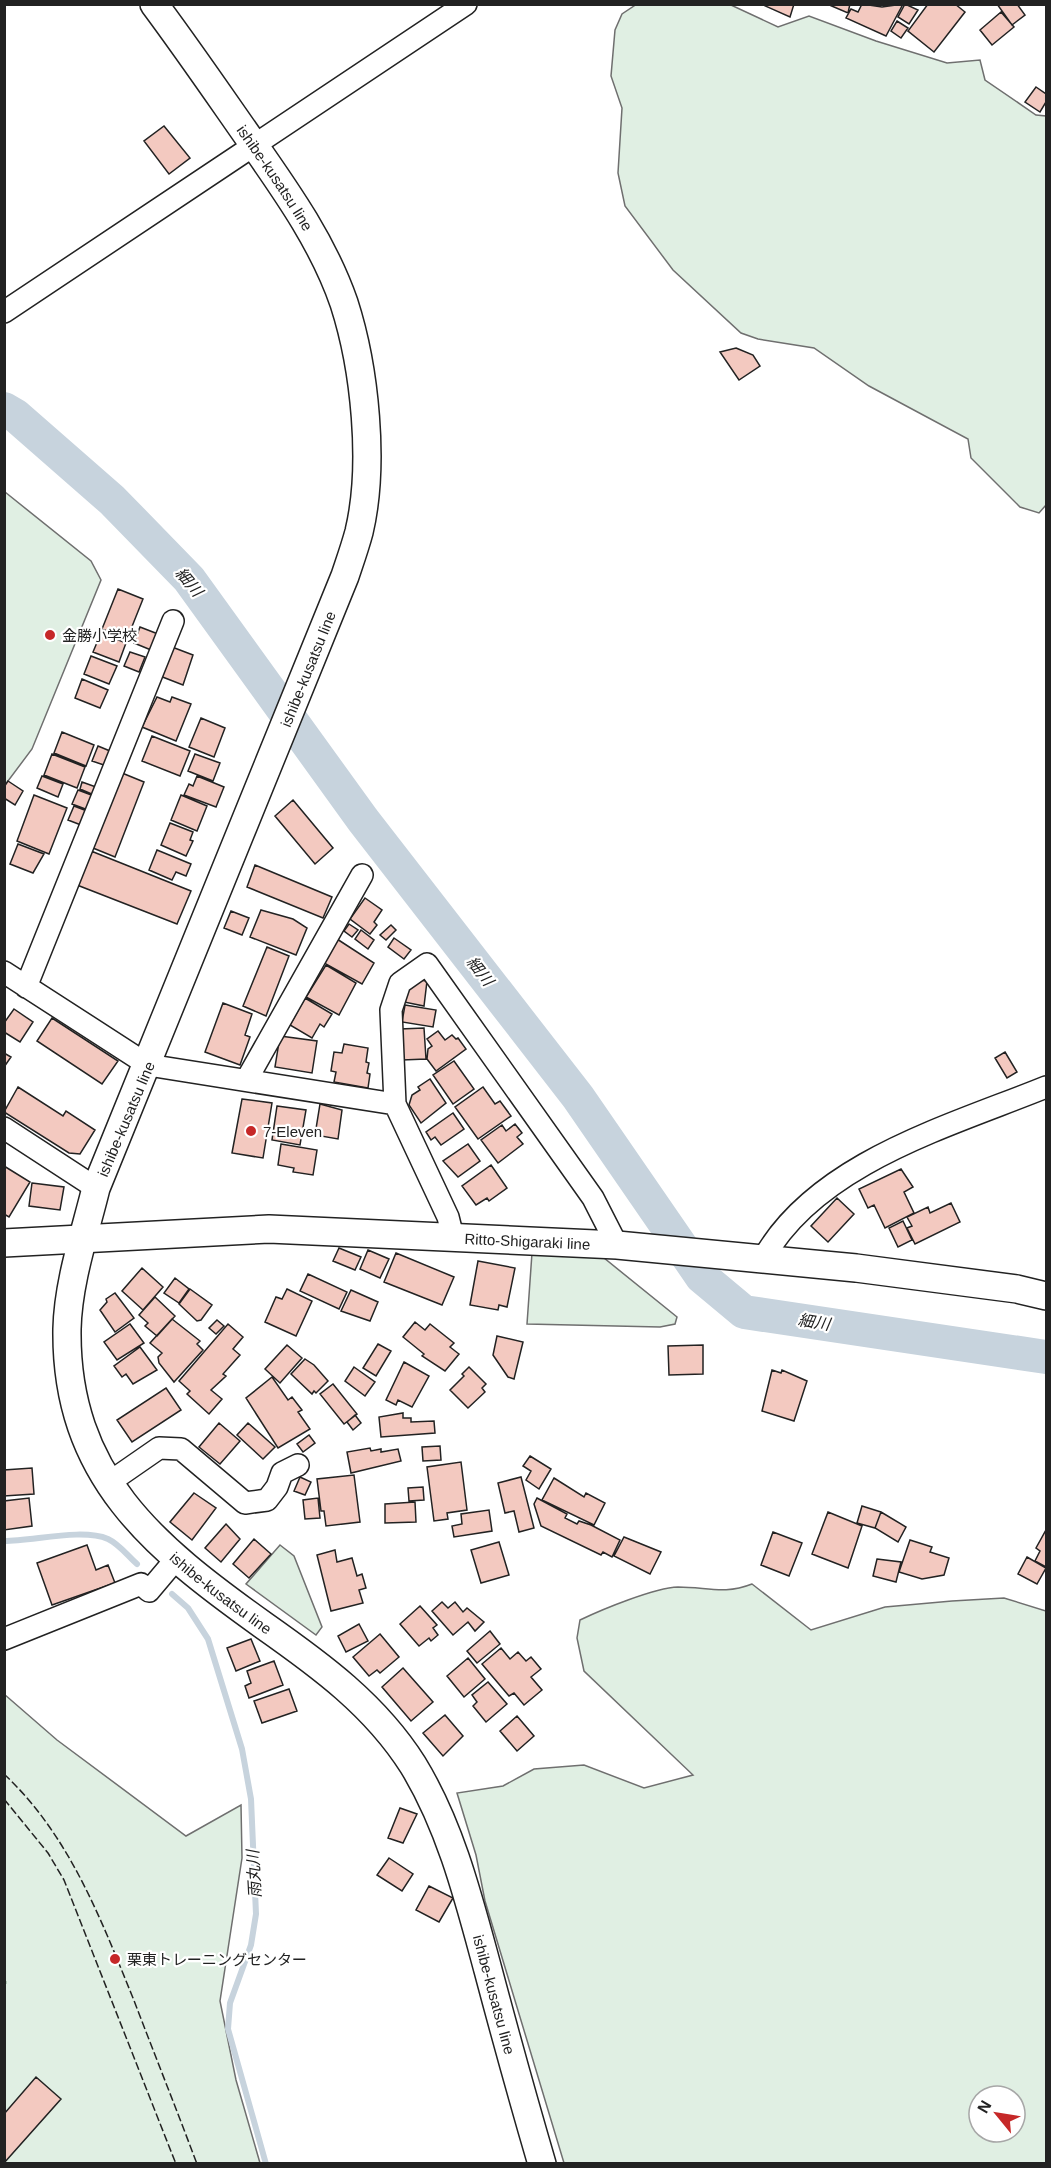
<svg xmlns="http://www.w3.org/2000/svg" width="1051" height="2168" font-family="Arial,'Noto Sans JP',sans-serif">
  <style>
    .green { fill: #e0efe3; stroke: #6f6f6f; stroke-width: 1.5; fill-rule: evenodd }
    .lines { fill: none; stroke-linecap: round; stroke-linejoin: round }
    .stream { stroke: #c7d3dd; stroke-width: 6 }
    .river { stroke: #c7d3dd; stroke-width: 34 }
    .building { fill: #f3c9c0; stroke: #222; stroke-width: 1.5 }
    .minor-casing { stroke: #222; stroke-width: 24 }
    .major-casing { stroke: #222; stroke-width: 30 }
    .minor { stroke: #fff; stroke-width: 21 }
    .major { stroke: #fff; stroke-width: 27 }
    .hedge { stroke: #2f5e38; stroke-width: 4.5; stroke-dasharray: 3 4.5; stroke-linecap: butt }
    .fence { stroke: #222; stroke-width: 1.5; stroke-dasharray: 8 3; stroke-linecap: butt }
    .poi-dot { fill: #c62828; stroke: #fff; stroke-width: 2 }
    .labels { text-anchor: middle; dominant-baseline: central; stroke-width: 4.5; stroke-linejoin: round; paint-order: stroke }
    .street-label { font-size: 15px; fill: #222; stroke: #fff }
    .poi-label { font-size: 15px; fill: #222; stroke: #fff; text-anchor: start }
    .water-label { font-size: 16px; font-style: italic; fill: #222; stroke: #fff }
  </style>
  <rect width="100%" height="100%" fill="#fff"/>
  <path class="green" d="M637,4L731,5L778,27L809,16L876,41L947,63L980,60L985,80L1036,115L1046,116V505L1039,513L1020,507L971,458L968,439L869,386L814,348L758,339L741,333L673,270L625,206L618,173L622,108L611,76L615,30L622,14Z
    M5,492L91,561L101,580L32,749L5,785Z
    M532,1253L604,1258L677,1317L675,1324L660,1327L527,1324Z
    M280,1545L294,1556L322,1627L316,1635L246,1584Z
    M752,1584L811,1630L885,1607L952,1601L1004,1598L1046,1611V2163H564L485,1901L476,1855L457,1793L503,1786L534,1769L584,1765L644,1788L693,1775L584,1671L577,1638L580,1620C603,1609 654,1588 678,1587C707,1587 724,1595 752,1584ZM979,2096H1015V2132H979Z
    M4,1694L57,1740L186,1836L241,1805L242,1858L220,2001L236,2080L260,2163H5Z"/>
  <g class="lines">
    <path class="stream" d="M4,1541C34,1541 82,1528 108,1539C119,1544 128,1556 137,1564
      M172,1594L188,1608L208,1639L242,1749L251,1799L256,1914L251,1945L230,2003L228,2029L266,2164"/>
    <path class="river" d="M4,409L16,416L112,500L189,579L363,820L578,1097L702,1277L744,1312L1046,1357"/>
  </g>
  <path class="building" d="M761,4H794L790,17Z
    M827,4H850L848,13Z
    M862,4L882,7L903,4L886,36L846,18L851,9L858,12Z
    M905,4L918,10L909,24L898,17Z
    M928,4H955L965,12L934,52L908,31Z
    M997,4H1017L1025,15L1012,25Z
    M1001,12L1014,27L992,45L980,30Z
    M897,21L908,28L901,38L891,31Z
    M1036,87L1046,94V102L1040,112L1025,102Z
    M164,126L190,158L169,174L144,141Z
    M736,348L753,355L760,366L739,380L720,352Z
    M118,589L143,599L127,639L102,629Z
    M140,627L158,634L151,650L134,643Z
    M101,633L126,643L119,662L93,652Z
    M172,647L193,655L183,685L160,676Z
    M130,652L145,657L139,672L124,666Z
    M91,656L117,666L109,684L84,674Z
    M82,679L108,690L100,708L75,698Z
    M157,697L170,702L172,697L191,704L176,741L142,727Z
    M201,718L225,728L214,757L189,747Z
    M62,732L94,745L86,766L54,753Z
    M152,736L190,751L180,776L142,761Z
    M98,746L110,751L104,765L92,761Z
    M52,754L85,767L77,788L44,775Z
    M195,754L220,763L213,781L188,771Z
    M122,773L144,782L115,857L93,848Z
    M42,776L63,784L58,797L37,788Z
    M197,776L224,787L216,807L184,795L189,784L193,786Z
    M8,781L23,791L15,805L4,798V787Z
    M82,782L96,787L94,795L80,789Z
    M78,790L94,796L88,810L72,804Z
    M34,795L67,808L49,854L17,841Z
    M181,795L207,806L197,831L171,820Z
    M293,800L333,848L315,864L275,816Z
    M74,806L87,811L81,825L68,820Z
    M170,823L193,832L190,840L193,841L186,856L161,845Z
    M18,844L44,854L33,873L10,864Z
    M157,850L191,864L186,876L176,872L172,880L149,870Z
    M91,851L191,891L177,924L77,885Z
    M255,865L332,897L323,918L247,887Z
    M365,898L382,910L374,922L377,925L370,934L350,919Z
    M261,910L293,919L307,928L296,955L250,937Z
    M231,911L249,918L242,935L224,928Z
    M349,924L358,930L352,937L344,931Z
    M391,925L396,930L386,940L380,935Z
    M361,930L374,940L368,949L355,939Z
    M394,938L411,950L404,959L388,947Z
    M337,939L374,963L362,984L324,963Z
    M267,947L289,956L266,1016L243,1006Z
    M326,965L356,983L339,1015L306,997Z
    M413,979L427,981L424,1006L404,1002L407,983Z
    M305,998L332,1014L324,1027L320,1024L312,1038L290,1025Z
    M223,1003L252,1014L245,1035L250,1037L240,1065L205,1052Z
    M405,1005L436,1010L433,1027L402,1022Z
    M14,1009L33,1022L20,1042L4,1032V1023Z
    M52,1018L118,1061L102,1084L37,1041Z
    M424,1028L426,1059L402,1060L400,1029Z
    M438,1031L445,1040L452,1035L456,1039L458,1038L466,1049L436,1071L427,1059L428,1049L432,1046L427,1039Z
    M280,1036L317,1041L312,1073L275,1067Z
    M344,1044L368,1048L366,1062L369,1063L367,1073L370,1074L368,1088L334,1082L336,1072L331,1071L334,1052L342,1053Z
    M1005,1052L1017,1072L1007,1078L995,1058Z
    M4,1053L11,1057L4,1067Z
    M454,1061L474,1089L453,1104L433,1075Z
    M430,1079L446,1103L421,1123L409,1105L412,1095L420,1090L418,1087Z
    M18,1087L63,1116L66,1111L95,1130L80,1154L69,1153L4,1112Z
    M483,1087L495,1104L500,1101L511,1116L478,1139L455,1107Z
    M242,1099L272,1103L263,1158L232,1153Z
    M320,1104L342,1110L338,1139L315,1135Z
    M277,1106L306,1110L300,1145L272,1140Z
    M453,1113L464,1129L441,1145L435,1137L431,1140L426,1132Z
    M515,1124L522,1133L517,1137L523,1144L498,1163L481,1140L502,1125L506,1131Z
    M281,1144L317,1150L313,1175L293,1172L294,1168L278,1165Z
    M468,1144L480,1161L458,1177L443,1161Z
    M491,1165L507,1188L489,1201L487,1198L476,1205L462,1186Z
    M4,1166L30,1182L9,1217L4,1214Z
    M901,1169L913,1187L904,1192L914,1213L885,1228L874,1205L868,1208L859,1189Z
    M32,1183L64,1187L60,1210L29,1206Z
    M837,1198L854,1214L828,1242L811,1226Z
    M951,1203L960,1222L915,1244L907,1228L912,1226L907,1217L928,1207L930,1213Z
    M903,1221L912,1240L898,1247L889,1228Z
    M339,1248L361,1257L355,1270L333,1261Z
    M368,1250L389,1259L380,1278L360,1269Z
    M396,1253L454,1277L442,1305L384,1282Z
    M478,1261L515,1268L507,1307L499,1305L498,1310L470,1305Z
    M142,1268L163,1287L143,1310L122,1291Z
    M308,1274L347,1292L339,1309L300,1291Z
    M175,1278L189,1289L179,1303L164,1293Z
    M190,1289L212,1305L201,1320L197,1321L179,1304Z
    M287,1289L312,1301L296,1336L265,1322L276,1297L282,1299Z
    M351,1290L378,1302L370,1321L341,1311Z
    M115,1293L134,1318L115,1332L100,1310L107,1302L106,1299Z
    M155,1297L175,1316L157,1336L145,1326L148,1323L139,1315Z
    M172,1319L200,1341L197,1344L203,1350L174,1382L159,1363L158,1357L162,1353L150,1343Z
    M217,1320L224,1326L216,1334L209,1328Z
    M415,1322L425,1330L430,1324L454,1343L450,1347L459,1354L445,1371L422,1356L424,1354L403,1337Z
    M130,1324L144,1343L117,1360L104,1342Z
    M228,1324L243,1337L233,1349L240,1355L223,1374L226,1376L211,1390L222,1399L209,1414L187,1394L190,1391L179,1381Z
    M497,1336L523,1342L514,1379L508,1377L493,1355Z
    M378,1344L391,1351L376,1376L363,1368Z
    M287,1345L302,1358L280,1383L265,1369Z
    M703,1345V1374L669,1375L668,1346Z
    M140,1347L157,1370L133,1384L126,1374L122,1377L114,1366Z
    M305,1359L314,1365L328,1381L316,1393L314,1391L312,1394L291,1374Z
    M404,1362L429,1376L412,1407L398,1400L396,1405L386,1400Z
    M354,1367L375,1382L365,1396L345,1381Z
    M469,1367L486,1384L482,1388L485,1392L468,1408L450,1390L464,1376L462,1374Z
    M772,1370L781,1373L782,1370L807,1381L794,1421L762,1411Z
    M272,1377L288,1400L292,1397L302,1410L298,1412L310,1429L278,1448L246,1398Z
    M333,1384L357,1414L344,1424L320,1394Z
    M166,1388L181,1410L132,1442L117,1420Z
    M403,1413V1418H411V1422L434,1421L435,1433L381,1437L379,1417Z
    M355,1415L361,1423L353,1430L347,1422Z
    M219,1423L240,1441L220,1464L199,1447Z
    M248,1423L275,1447L263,1459L237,1435Z
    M309,1435L315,1443L303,1452L297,1444Z
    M440,1446L441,1460L423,1461L422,1447Z
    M370,1448L371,1451L381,1449V1452L398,1449L401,1461L351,1473L347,1452Z
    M530,1456L551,1469L539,1489L526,1480L531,1471L523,1466Z
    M461,1462L467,1510L447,1513L448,1519L434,1521L427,1467Z
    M32,1468L34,1494L4,1496V1470Z
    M354,1475L360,1522L326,1526L324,1511H321L317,1479Z
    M300,1477L311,1482L305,1495L294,1491Z
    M521,1477L534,1528L519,1532L514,1511L505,1513L498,1483Z
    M554,1478L584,1497L586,1493L605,1503L594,1525L542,1500Z
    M423,1487L424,1500L409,1501L408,1488Z
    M194,1493L216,1508L192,1540L170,1522Z
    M29,1498L32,1526L4,1530V1501Z
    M318,1498L320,1518L305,1519L303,1500Z
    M537,1498L567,1514L565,1518L577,1524L579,1521L591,1525L620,1540L612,1557L603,1552L601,1555L541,1526L534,1504Z
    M415,1502L416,1522L385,1523V1504Z
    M862,1506L881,1512L875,1528L857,1523Z
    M489,1510L492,1531L454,1537L452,1526L462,1524L461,1514Z
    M828,1512L862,1526L848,1568L812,1554Z
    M881,1512L906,1527L898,1542L875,1528Z
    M226,1524L240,1539L221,1562L205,1548Z
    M1046,1530V1567L1035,1561L1040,1551L1036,1548Z
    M773,1532L802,1543L789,1576L761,1565Z
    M624,1537L661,1552L650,1574L614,1556Z
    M254,1539L271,1554L249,1578L233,1564Z
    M910,1540L932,1547L930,1552L949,1558L944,1575L922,1579L899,1572Z
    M499,1542L509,1575L481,1583L471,1550Z
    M87,1545L96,1570L108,1565L115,1583L52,1605L37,1563Z
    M335,1550L337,1562L352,1558L357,1576L362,1574L366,1588L359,1590L363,1603L331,1611L317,1555Z
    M1027,1557L1046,1568L1037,1584L1018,1574Z
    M877,1559L901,1562L896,1582L873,1576Z
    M442,1602L448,1608L455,1602L463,1612L467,1608L484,1622L475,1631L468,1622L453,1635L432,1611Z
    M420,1606L437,1625L433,1628L438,1635L431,1641L429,1638L419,1646L400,1624Z
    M359,1624L368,1641L346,1652L338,1636Z
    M490,1631L500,1644L477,1663L467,1651Z
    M380,1634L399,1657L380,1673L377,1670L369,1676L353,1657Z
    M251,1639L260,1661L236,1671L227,1648Z
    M501,1648L510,1659L518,1652L526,1661L531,1657L541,1669L531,1677L542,1690L524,1705L514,1693L509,1696L482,1664Z
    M468,1658L485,1679L464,1697L447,1676Z
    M274,1661L283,1685L249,1698L245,1686L251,1683L247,1671Z
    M403,1668L433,1702L411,1721L382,1687Z
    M488,1682L507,1704L486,1722L473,1706L477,1702L472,1695Z
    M289,1689L297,1711L262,1723L254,1701Z
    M445,1715L463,1736L443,1756L423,1733Z
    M517,1716L534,1736L517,1751L500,1731Z
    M400,1808L417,1814L403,1843L388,1838Z
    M389,1858L413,1874L402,1891L377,1875Z
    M429,1886L453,1898L439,1922L416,1910Z
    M36,2077L61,2099L4,2163V2114Z"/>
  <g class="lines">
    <g class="minor-casing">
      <path id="minor" d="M4,312L466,4
        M4,972L148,1065L395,1104L448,1217L453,1237
        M26,987L173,621
        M247,1079L362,875
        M395,1104L391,1010L400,983L427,964L593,1198L617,1245
        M4,1128L96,1188
        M763,1259C816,1163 950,1126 1046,1087
        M107,1484L159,1448L181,1449L245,1503L267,1500L277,1487L282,1473L298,1465
        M4,1639L141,1584L149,1591L176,1559"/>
    </g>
    <g class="major-casing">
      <g id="major">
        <path id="s1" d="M154,4C189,51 221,98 254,145C289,195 324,245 344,303C365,368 375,465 359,532C355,547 350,561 345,576L96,1188C85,1233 68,1282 67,1329C65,1476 154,1547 263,1625C320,1665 375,1705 413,1765C451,1827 469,1900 488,1970C505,2034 523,2099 542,2164"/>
        <path id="s2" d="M4,1243L269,1229L617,1245L856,1268L1017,1289L1046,1296"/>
      </g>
    </g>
    <use href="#minor" class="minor"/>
    <use href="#major" class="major"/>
    <path class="hedge" d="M4,1981V1988"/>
    <path class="fence" d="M4,1774C69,1835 100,1917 133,1998C154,2053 176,2108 197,2164
      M4,1799L48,1853L64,1880L176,2164"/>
  </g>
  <g class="poi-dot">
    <circle cx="50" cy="635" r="6"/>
    <circle cx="251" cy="1131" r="6"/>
    <circle cx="115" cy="1959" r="6"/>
  </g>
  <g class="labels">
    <g class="street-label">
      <text stroke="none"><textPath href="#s1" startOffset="212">ishibe-kusatsu line</textPath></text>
      <text transform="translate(308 669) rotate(-68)">ishibe-kusatsu line</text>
      <text transform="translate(126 1119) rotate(-67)">ishibe-kusatsu line</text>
      <text stroke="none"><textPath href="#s2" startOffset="524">Ritto-Shigaraki line</textPath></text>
      <text stroke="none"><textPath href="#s1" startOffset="1758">ishibe-kusatsu line</textPath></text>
      <text stroke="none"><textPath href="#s1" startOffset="2262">ishibe-kusatsu line</textPath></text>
    </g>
    <g class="poi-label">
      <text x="62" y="635">金勝小学校</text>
      <text x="263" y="1131">7-Eleven</text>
      <text x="127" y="1959">栗東トレーニングセンター</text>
    </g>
    <g class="water-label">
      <text transform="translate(189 582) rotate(50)">細川</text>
      <text transform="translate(480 971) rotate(52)">細川</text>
      <text transform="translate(814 1322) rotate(9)">細川</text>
      <text transform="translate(254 1874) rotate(-93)">雨丸川</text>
    </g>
  </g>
  <rect width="1051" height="2168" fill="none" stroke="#222222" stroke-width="12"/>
  <g transform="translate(997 2114) rotate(300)"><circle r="28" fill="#ffffff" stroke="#a7a7a7" stroke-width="1.5"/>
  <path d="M0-4.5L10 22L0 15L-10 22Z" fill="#c62828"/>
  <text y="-9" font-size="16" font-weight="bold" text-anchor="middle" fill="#222222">N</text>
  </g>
</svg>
